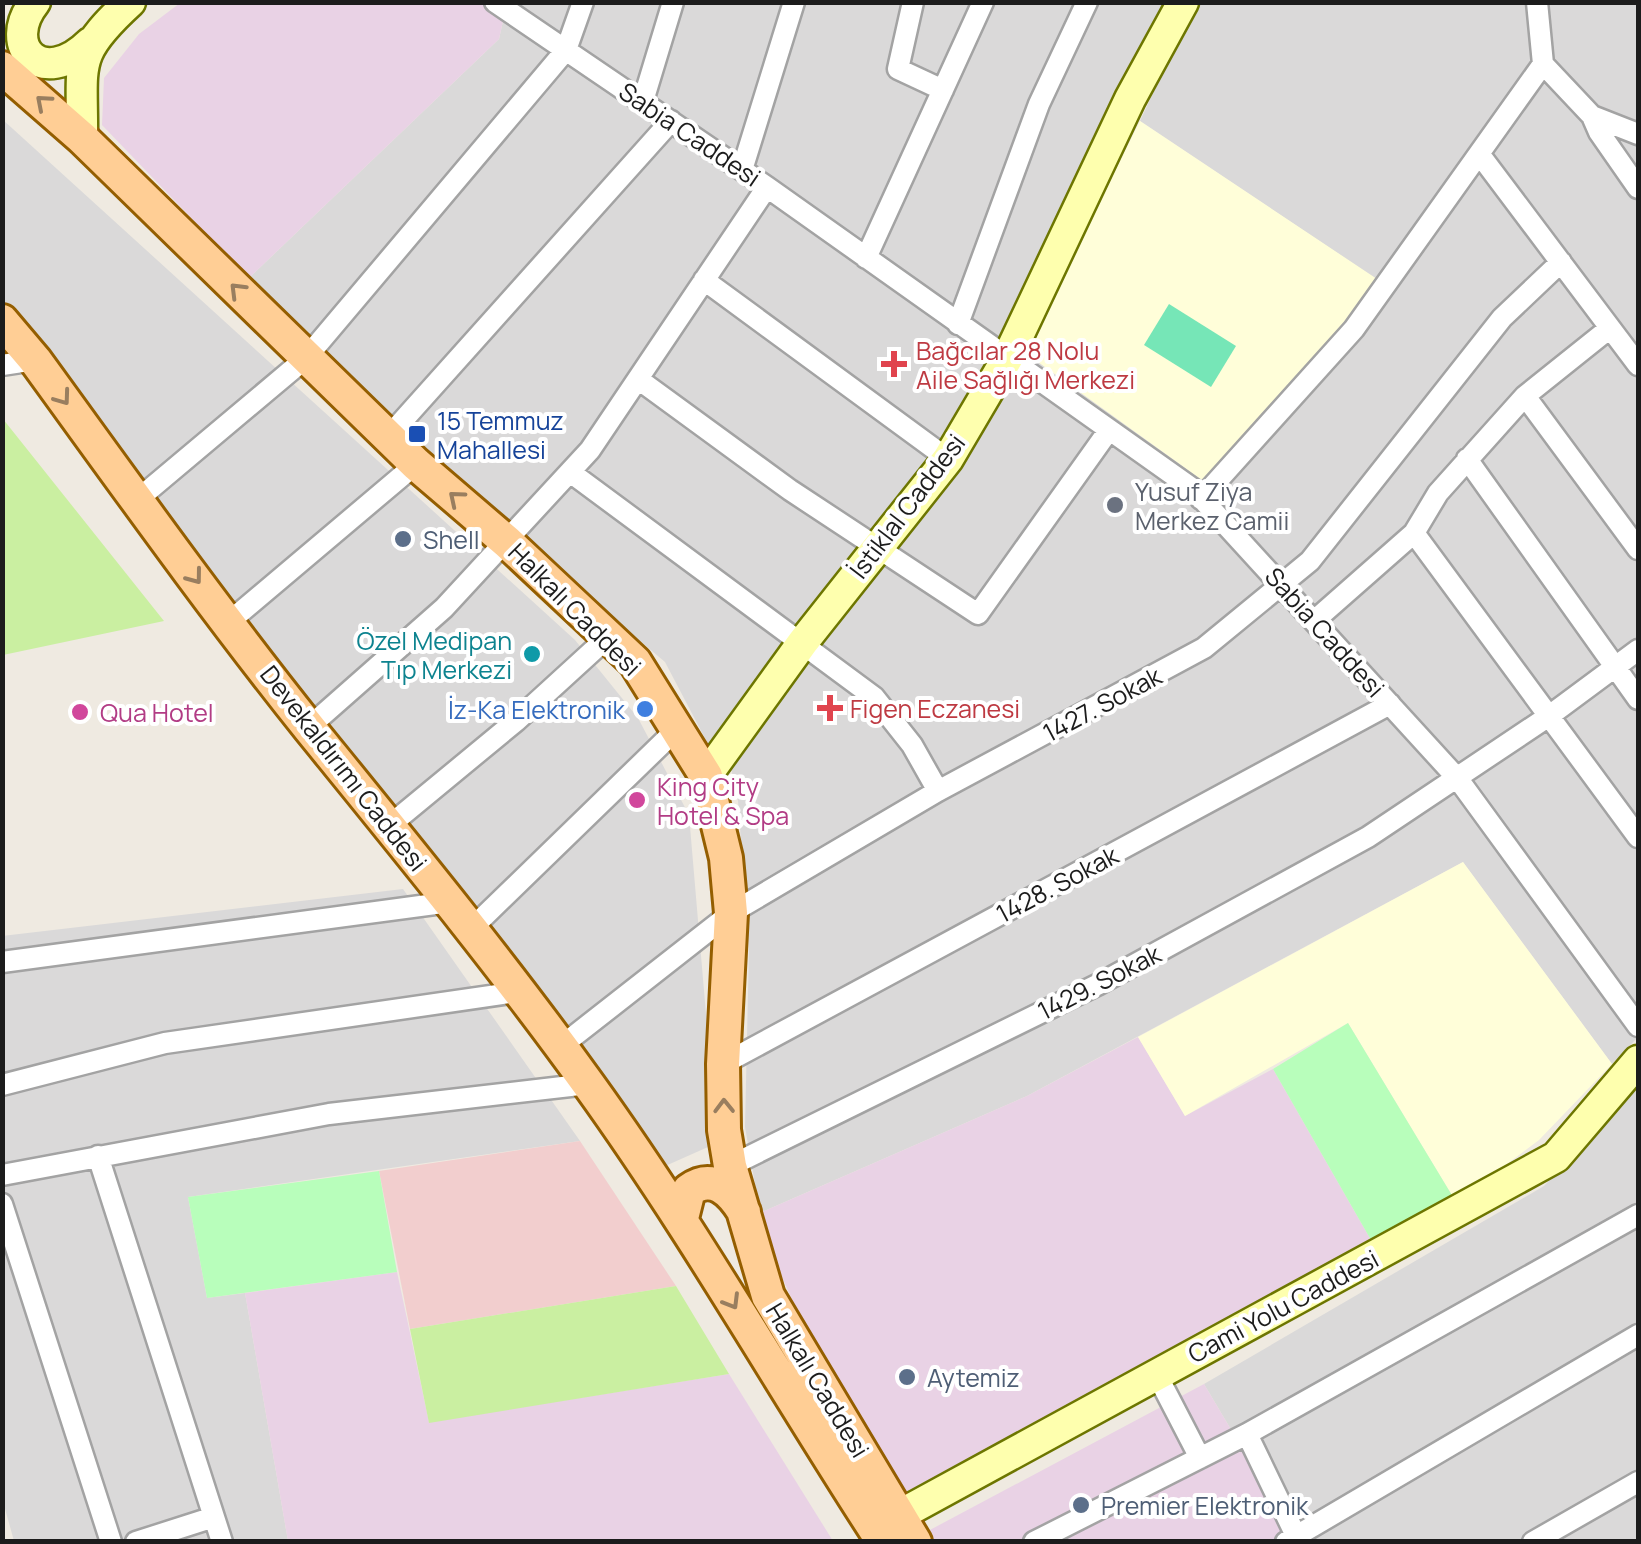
<svg xmlns="http://www.w3.org/2000/svg" width="1641" height="1544" font-family="Manrope,sans-serif">
  <style>
    .residential { fill: #dad9d9 }
    .commercial { fill: #f2cece }
    .industrial { fill: #e9d2e5 }
    .education { fill: #fffed9 }
    .grass { fill: #caefa1 }
    .park { fill: #b8febb }
    .pitch { fill: #76e6b7 }
    .lines { fill: none; stroke-linecap: round; stroke-linejoin: round }
    .street-casing { stroke: #a3a3a3; stroke-width: 25 }
    .secondary-casing { stroke: #6d7600; stroke-width: 35 }
    .primary-casing { stroke: #945e00; stroke-width: 38 }
    .street { stroke: #fff; stroke-width: 20 }
    .secondary { stroke: #feffae; stroke-width: 30 }
    .primary { stroke: #ffce95; stroke-width: 32 }
    .oneway { stroke: #997e5f }
    .health-dot { fill: #e0444e; stroke: #fff; stroke-width: 4 }
    .transit-dot { fill: #1a4fb4; stroke: #fff; stroke-width: 4 }
    .worship-dot { fill: #6b7280; stroke: #fff; stroke-width: 4 }
    .service-dot { fill: #5c6f8a; stroke: #fff; stroke-width: 4 }
    .culture-dot { fill: #0f9aa8; stroke: #fff; stroke-width: 4 }
    .shop-dot { fill: #3f7fe0; stroke: #fff; stroke-width: 4 }
    .hotel-dot { fill: #d1479c; stroke: #fff; stroke-width: 4 }
    .labels { text-anchor: middle; dominant-baseline: central; stroke-width: 8; stroke-linejoin: round; paint-order: stroke }
    .street-label { font-size: 25px; fill: #1c1c1c; stroke: #fff }
    .health-label { font-size: 25px; fill: #be3a42; stroke: #fff; text-anchor: start }
    .transit-label { font-size: 25px; fill: #164399; stroke: #fff; text-anchor: start }
    .worship-label { font-size: 25px; fill: #5b616d; stroke: #fff; text-anchor: start }
    .service-label { font-size: 25px; fill: #4e5e75; stroke: #fff; text-anchor: start }
    .culture-label { font-size: 25px; fill: #0d838f; stroke: #fff; text-anchor: end }
    .shop-label { font-size: 25px; fill: #366cbe; stroke: #fff; text-anchor: end }
    .hotel-label { font-size: 25px; fill: #b23c85; stroke: #fff; text-anchor: start }
  </style>
  <rect width="100%" height="100%" fill="#efeae1"/>
  <path class="residential" d="M507,3H1170L985,371L886,523L708,744L665,662L468,495L304,337L249,278L499,39Z
    M1195,3H1638V1037L1612,1064L1463,862L1027,1096L760,1213L745,1127L749,948L738,801L731,768L1024,352L1379,281L1140,121Z
    M2,119L575,640L638,718L689,815L717,1143L663,1167L3,307Z
    M403,889L580,1141L188,1197L207,1298L245,1293L288,1541H14L2,1498V936Z
    M1638,1087V1541H1297L1204,1384L1544,1186Z"/>
  <path class="commercial" d="M580,1141L676,1286L410,1329L379,1171Z"/>
  <path class="industrial" d="M180,3H507L499,39L249,278L102,125L104,78L139,34Z
    M1138,1037L1185,1116L1273,1069L1375,1247L908,1502L813,1347L763,1234L760,1213L1027,1096Z
    M397,1272L429,1422L729,1374L833,1541H288L245,1293Z
    M1204,1384L1297,1541L935,1542L928,1531Z"/>
  <path class="education" d="M1140,121L1380,281L1232,471L1206,483L1024,352Z
    M1463,862L1612,1064L1539,1140L1456,1202L1348,1023L1185,1116L1138,1037Z"/>
  <path class="grass" d="M3,419L164,621L3,655Z
    M676,1286L729,1374L429,1423L410,1329Z"/>
  <path class="park" d="M1348,1023L1456,1202L1375,1247L1273,1069Z
    M379,1171L397,1272L207,1298L188,1197Z"/>
  <path class="pitch" d="M1169,304L1236,346L1211,387L1144,345Z"/>
  <g class="lines">
    <g class="street-casing">
      <path id="street" d="M495,2L767,187L1193,489L1458,779L1638,1026
        M913,2L898,69L943,90
        M1537,2L1543,64L1592,116L1599,132L1638,188
        M643,101L673,2
        M1592,116L1638,134
        M1480,155L1638,365
        M742,170L794,2
        M866,258L983,2
        M704,280L948,459
        M958,324L1039,104L1087,2
        M2,365L35,360
        M638,379L790,490L978,614L1109,430
        M1525,396L1638,549
        M388,437L671,121
        M1467,459L1638,699
        M570,472L874,697L912,745L938,791
        M1201,499L1354,329L1543,64
        M137,500L306,358L566,50L583,2
        M1414,533L1638,837
        M1314,621L1414,533L1438,493L1525,396L1610,328
        M229,622L416,464
        M309,727L444,608L590,450L767,187
        M390,825L516,721L608,637
        M471,929L677,729
        M2,962L450,902
        M560,1047L731,913L938,791L1204,648L1310,561L1502,318L1561,262
        M723,1064L1390,704
        M2,1085L165,1043L517,992
        M98,1156L222,1542
        M730,1166L1099,984L1368,837L1549,716L1638,650
        M2,1175L329,1114L588,1084
        M2,1204L111,1542
        M1157,1375L1200,1458
        M1247,1434L1299,1542
        M136,1542L214,1517
        M1034,1542L1247,1434L1638,1215
        M1286,1542L1638,1335
        M1533,1542L1638,1482"/>
    </g>
    <g class="secondary-casing">
      <path id="secondary" d="M35,2C0,46 42,90 90,43
        M82,138C83,64 71,56 130,2
        M706,776L803,642L948,459L1008,357L1130,99L1183,2
        M898,1516L1556,1157L1638,1061"/>
    </g>
    <g class="primary-casing">
      <path id="primary" d="M2,68L82,138L416,464L507,542L635,662L706,776L726,858L731,913L723,1064L724,1130L730,1166L768,1296L915,1542
        M2,321L35,360C125,484 214,609 310,729C405,846 501,963 589,1085C695,1232 784,1390 883,1542
        M682,1218L689,1190C713,1173 731,1191 744,1212"/>
    </g>
    <use href="#street" class="street"/>
    <use href="#secondary" class="secondary"/>
    <use href="#primary" class="primary"/>
  </g>
  <defs><path id="oneway-chevron" d="M-2-3.5L2.5 0L-2 3.5" fill="none" stroke-width="1.6" stroke-linecap="round" stroke-linejoin="round" transform="scale(2.5)"/></defs>
  <g class="oneway">
    <use href="#oneway-chevron" transform="translate(43 102) rotate(-139)"/>
    <use href="#oneway-chevron" transform="translate(237 290) rotate(-135)"/>
    <use href="#oneway-chevron" transform="translate(63 398) rotate(54)"/>
    <use href="#oneway-chevron" transform="translate(456 498) rotate(-140)"/>
    <use href="#oneway-chevron" transform="translate(195 577) rotate(53)"/>
    <use href="#oneway-chevron" transform="translate(724 1106) rotate(-91)"/>
    <use href="#oneway-chevron" transform="translate(732 1302) rotate(59)"/>
  </g>
  <g class="health-dot">
    <path d="M889 349h10v10h10v10h-10v10h-10v-10h-10v-10h10z"/>
    <path d="M825 693h10v10h10v10h-10v10h-10v-10h-10v-10h10z"/>
  </g>
  <rect class="transit-dot" x="407" y="424" width="20" height="20" rx="5"/>
  <circle class="worship-dot" cx="1115" cy="505" r="10"/>
  <g class="service-dot">
    <circle cx="403" cy="539" r="10"/>
    <circle cx="907" cy="1377" r="10"/>
    <circle cx="1081" cy="1505" r="10"/>
  </g>
  <circle class="culture-dot" cx="532" cy="654" r="10"/>
  <circle class="shop-dot" cx="645" cy="709" r="10"/>
  <g class="hotel-dot">
    <circle cx="80" cy="712" r="10"/>
    <circle cx="637" cy="800" r="10"/>
  </g>
  <g class="labels">
    <g class="street-label">
      <text transform="translate(690 134) rotate(34)">Sabia Caddesi</text>
      <text transform="translate(907 506) rotate(-53)">İstiklal Caddesi</text>
      <text transform="translate(575 609) rotate(45)">Halkalı Caddesi</text>
      <text transform="translate(1325 632) rotate(48)">Sabia Caddesi</text>
      <text transform="translate(1102 704) rotate(-28)">1427. Sokak</text>
      <text transform="translate(344 768) rotate(52)">Devekaldırımı Caddesi</text>
      <text transform="translate(1057 884) rotate(-28)">1428. Sokak</text>
      <text transform="translate(1099 982) rotate(-27)">1429. Sokak</text>
      <text transform="translate(1283 1306) rotate(-28)">Cami Yolu Caddesi</text>
      <text transform="translate(818 1380) rotate(59)">Halkalı Caddesi</text>
    </g>
    <g class="health-label">
      <text x="916" y="350">Bağcılar 28 Nolu<tspan x="916" dy="29">Aile Sağlığı Merkezi</tspan></text>
      <text x="850" y="708">Figen Eczanesi</text>
    </g>
    <g class="transit-label">
      <text x="437" y="420">15 Temmuz<tspan x="437" dy="29">Mahallesi</tspan></text>
    </g>
    <g class="worship-label">
      <text x="1135" y="491">Yusuf Ziya<tspan x="1135" dy="29">Merkez Camii</tspan></text>
    </g>
    <g class="service-label">
      <text x="423" y="539">Shell</text>
      <text x="927" y="1377">Aytemiz</text>
      <text x="1101" y="1505">Premier Elektronik</text>
    </g>
    <g class="culture-label">
      <text x="512" y="640">Özel Medipan<tspan x="512" dy="29">Tıp Merkezi</tspan></text>
    </g>
    <g class="shop-label">
      <text x="625" y="709">İz-Ka Elektronik</text>
    </g>
    <g class="hotel-label">
      <text x="100" y="712">Qua Hotel</text>
      <text x="657" y="786">King City<tspan x="657" dy="29">Hotel &amp; Spa</tspan></text>
    </g>
  </g>
  <rect width="1641" height="1544" fill="none" stroke="#1c1c1c" stroke-width="10"/>
</svg>
